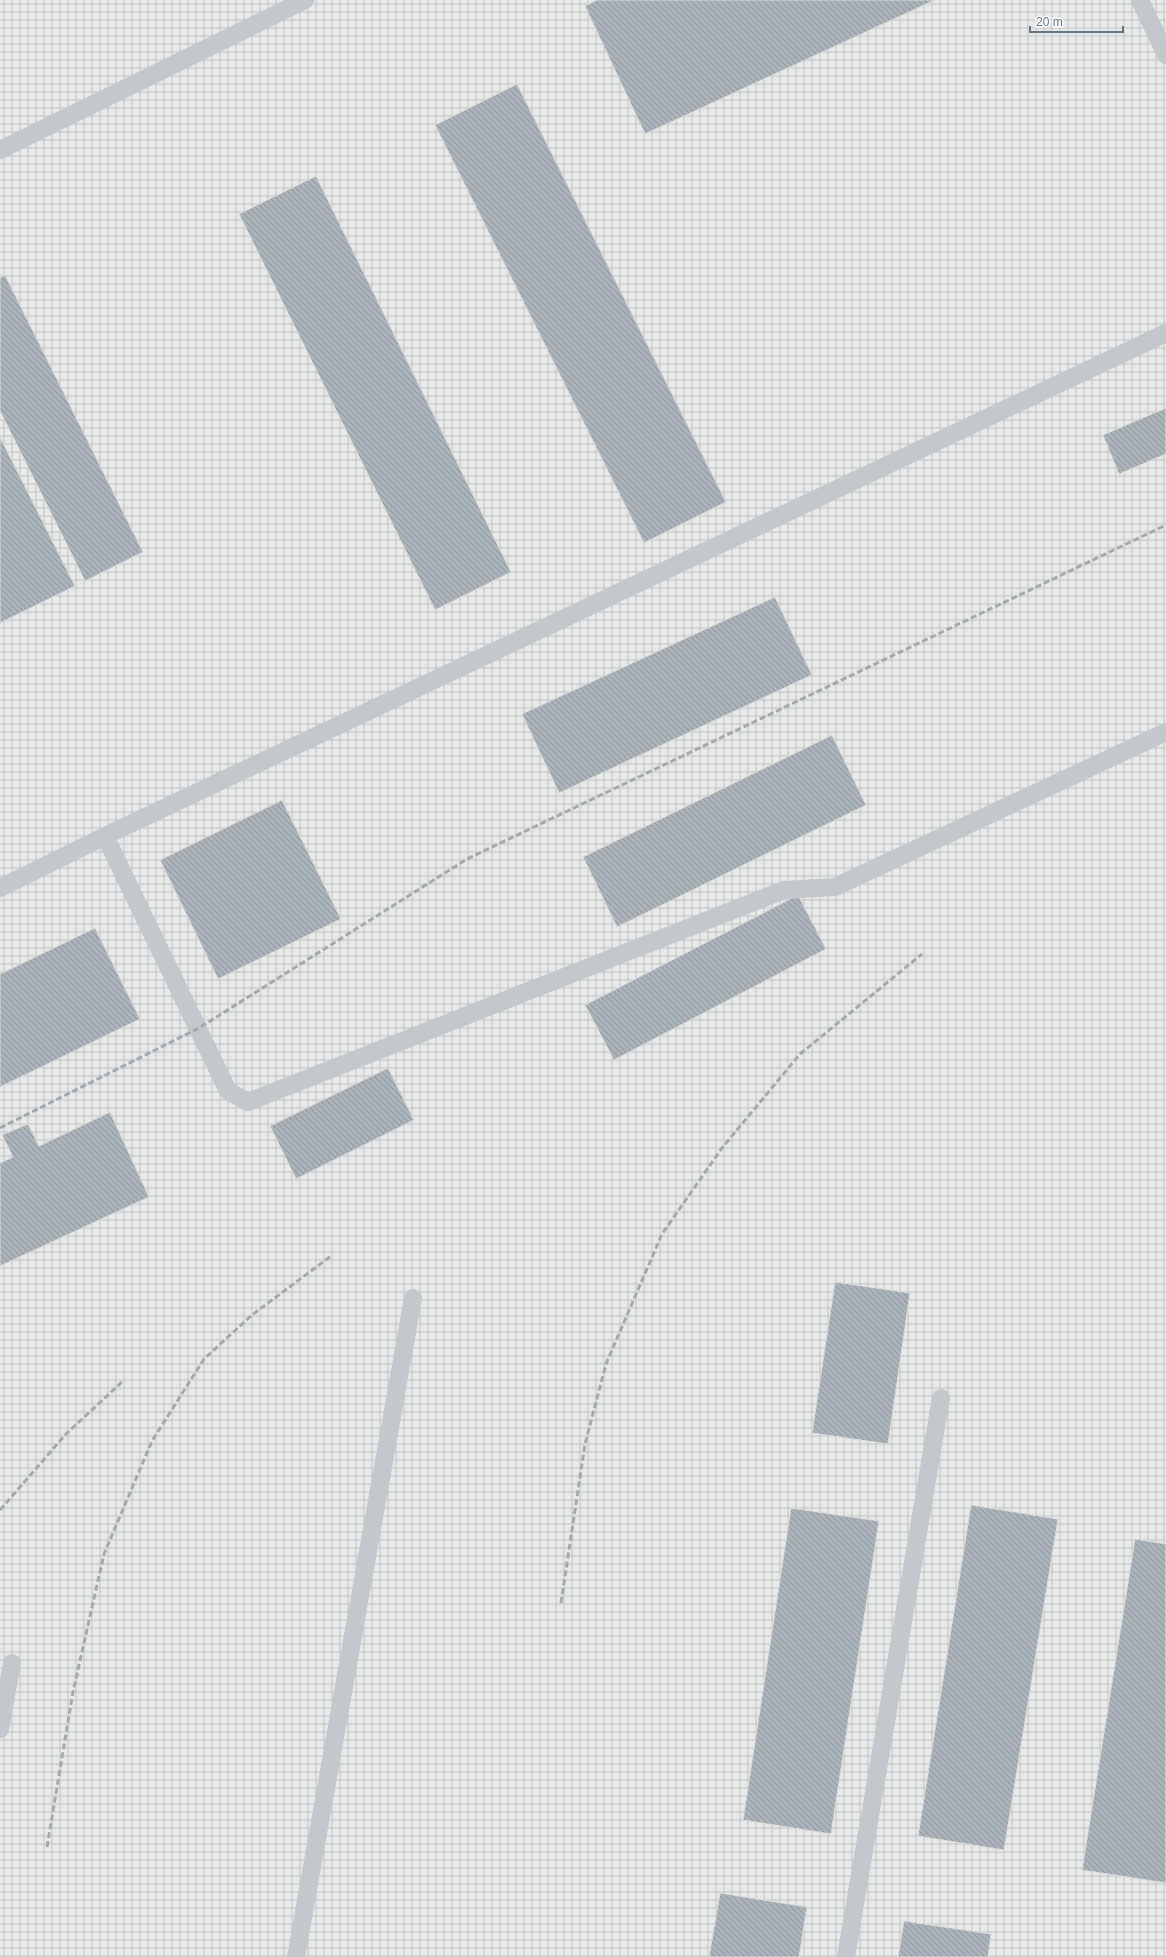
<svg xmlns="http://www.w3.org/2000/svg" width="1166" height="1957" font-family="Arial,sans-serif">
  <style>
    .industrial { fill: url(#industrial-grid) }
    .building { fill: url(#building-back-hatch); stroke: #dcdcda }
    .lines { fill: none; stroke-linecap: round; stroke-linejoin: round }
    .lane { stroke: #c3c8cc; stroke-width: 18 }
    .rail { stroke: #a2aab0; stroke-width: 3; stroke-dasharray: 6 3; stroke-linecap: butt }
  </style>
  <defs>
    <pattern id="industrial-grid" width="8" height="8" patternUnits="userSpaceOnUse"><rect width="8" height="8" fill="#e8e9e9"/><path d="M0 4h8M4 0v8" fill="none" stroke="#c0c1c2"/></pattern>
    <pattern id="building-back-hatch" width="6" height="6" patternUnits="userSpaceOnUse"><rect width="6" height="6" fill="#aab3b9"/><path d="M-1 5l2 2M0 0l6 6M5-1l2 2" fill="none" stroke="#8e969c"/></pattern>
  </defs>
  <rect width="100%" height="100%" fill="#fafaf8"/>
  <path class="industrial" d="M0,0H1166V1957H0Z"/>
  <path class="building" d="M597,0H935L645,134L585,6Z
    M517,84L726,502L644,543L435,125Z
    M316,176L511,572L435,610L239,214Z
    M5,275L143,552L85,581L0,411V278Z
    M1166,408V454L1119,474L1103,435Z
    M0,437L75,586L0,623Z
    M775,597L812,675L559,793L522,714Z
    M832,735L866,805L617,927L583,857Z
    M282,800L341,919L218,979L160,860Z
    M798,895L826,949L614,1060L585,1005Z
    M95,928L140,1019L0,1087V974Z
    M388,1068L414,1120L296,1179L270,1126Z
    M110,1112L149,1197L0,1266V1163L13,1157L2,1135L28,1124L39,1146Z
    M835,1282L910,1293L888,1444L812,1433Z
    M971,1505L1058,1519L1004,1850L918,1836Z
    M791,1508L879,1521L831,1834L743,1820Z
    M1135,1539L1166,1544V1883L1082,1870Z
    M720,1893L807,1907L799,1957H709Z
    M904,1921L991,1934L988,1957H898Z"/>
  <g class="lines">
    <path class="lane" d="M1140,0L1166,55
      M0,150L305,0
      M105,836L228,1091L248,1102L784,890L835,887L1166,732
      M0,888L105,836L1166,333
      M0,1729L12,1663
      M296,1957L413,1298
      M846,1957L941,1398"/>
    <path class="rail" d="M0,1128L199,1028L467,859L1166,525
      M0,1510L66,1434L123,1381
      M561,1603L585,1444L606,1364L662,1234L722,1148L800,1054L922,954
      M47,1847L73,1692L104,1554L152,1441L204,1359L252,1315L331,1256"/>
  </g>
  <path d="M1030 26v6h93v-6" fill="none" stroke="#657683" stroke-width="2"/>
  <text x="1036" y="26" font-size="12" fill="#657683" stroke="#ffffff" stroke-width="3" paint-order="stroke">20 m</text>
</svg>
